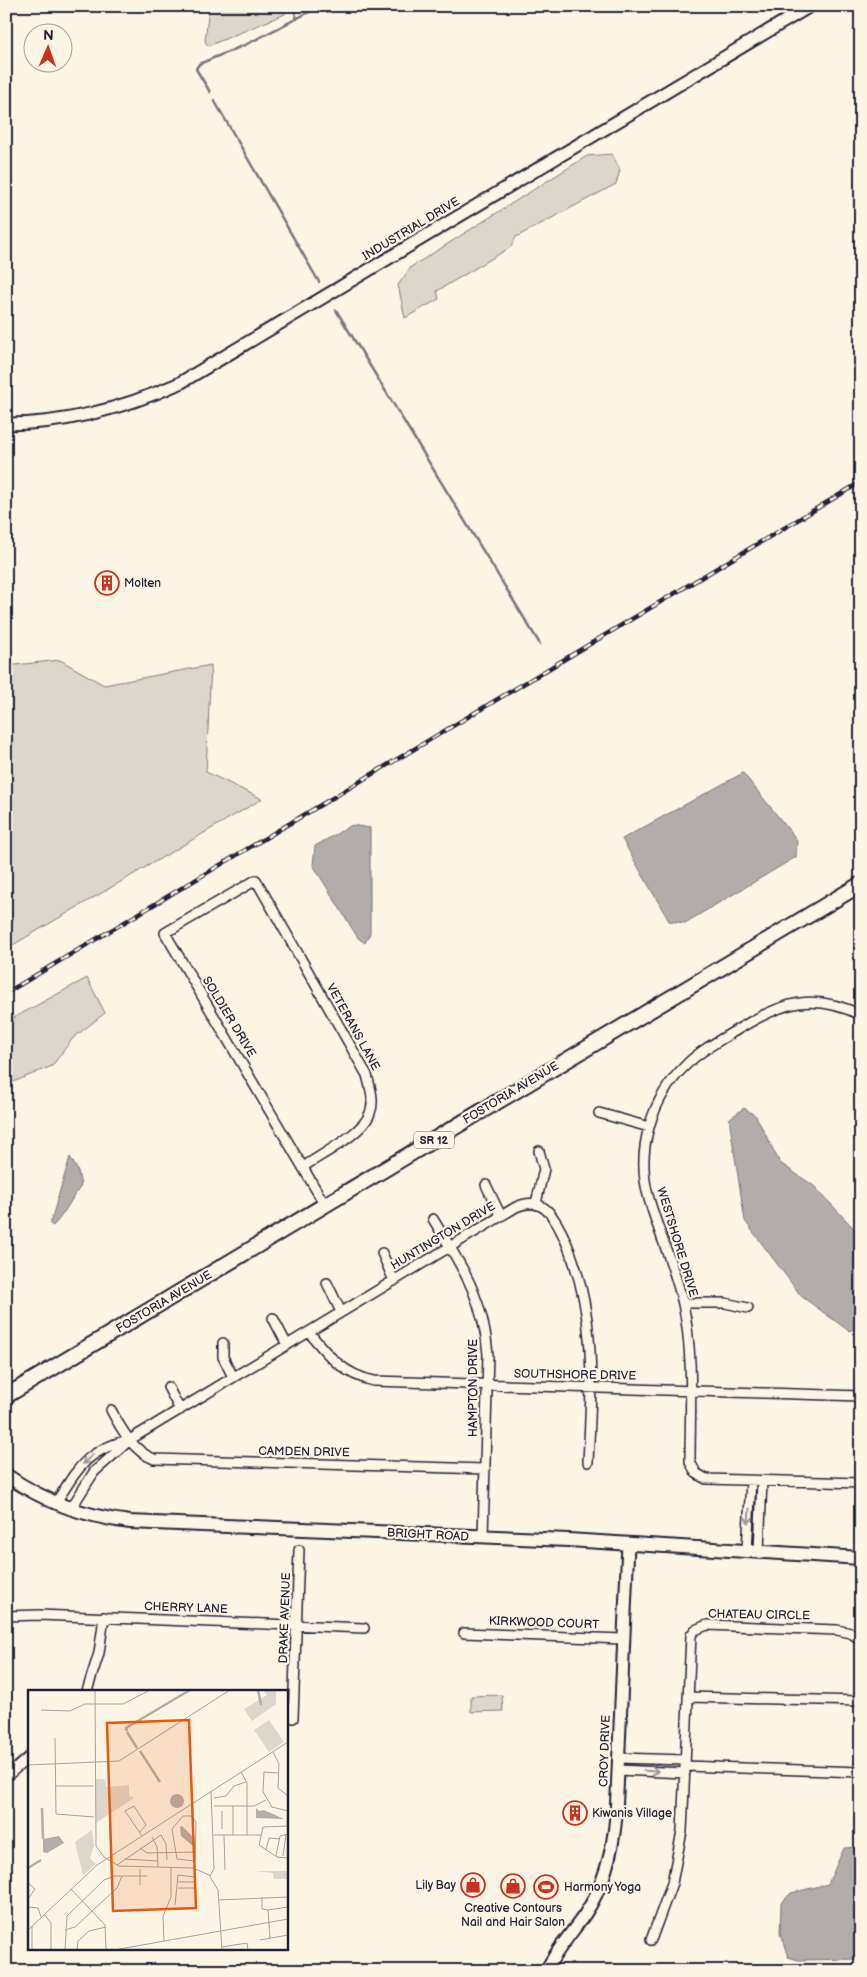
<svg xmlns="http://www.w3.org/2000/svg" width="867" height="1977" font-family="'Balsamiq Sans',sans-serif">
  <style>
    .green { fill: #dcd6cc; stroke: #7f7c84 }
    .water { fill: #b2adab; stroke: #78757e }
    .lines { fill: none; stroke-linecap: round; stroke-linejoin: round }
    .stream { stroke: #78757e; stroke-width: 2.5 }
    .minor-casing { stroke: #22223b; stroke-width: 12 }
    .tertiary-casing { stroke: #22223b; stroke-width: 15 }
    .secondary-casing { stroke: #22223b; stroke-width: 16 }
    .primary-casing { stroke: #22223b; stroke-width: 18 }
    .minor { stroke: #fcf5e5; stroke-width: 9 }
    .tertiary { stroke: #fcf5e5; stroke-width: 11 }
    .secondary { stroke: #fcf5e5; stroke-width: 12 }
    .primary { stroke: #fcf5e5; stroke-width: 14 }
    .rail-casing { stroke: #22223b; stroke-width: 4.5 }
    .rail { stroke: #fcf5e5; stroke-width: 2.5; stroke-dasharray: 8; stroke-linecap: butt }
    .oneway { stroke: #9a9698 }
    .labels { text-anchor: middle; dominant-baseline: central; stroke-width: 4.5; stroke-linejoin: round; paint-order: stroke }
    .shield { fill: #fcf5e5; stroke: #63616e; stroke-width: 1 }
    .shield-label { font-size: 11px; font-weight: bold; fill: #22223b }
    .street-label { font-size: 12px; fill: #22223b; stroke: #fcf5e5 }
    .poi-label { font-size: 12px; fill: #22223b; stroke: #fcf5e5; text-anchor: start }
    .inset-river { fill: none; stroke: #b2adab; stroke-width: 2.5 }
    .inset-road { fill: none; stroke: #a5a1a1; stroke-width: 1 }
    .view { fill: #e8590c; fill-opacity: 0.15; stroke: #e8590c; stroke-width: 2.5 }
    .inset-edge { fill: none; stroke: #22223b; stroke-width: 2.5 }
  </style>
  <rect width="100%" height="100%" fill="#fcf5e5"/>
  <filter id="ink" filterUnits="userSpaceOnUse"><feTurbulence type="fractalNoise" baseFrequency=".02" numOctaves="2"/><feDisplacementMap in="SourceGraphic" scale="10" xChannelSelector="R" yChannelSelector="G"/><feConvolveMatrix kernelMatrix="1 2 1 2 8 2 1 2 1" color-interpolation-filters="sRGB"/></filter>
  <g filter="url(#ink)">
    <path class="green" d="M209,6H285V14L208,46L205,41Z
      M612,154L620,170L616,184L516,237L511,247L437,291L439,299L405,318L398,285L411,267L587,156Z
      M60,660L104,685L211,665L206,772L262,799L6,949V666Z
      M87,978L105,1013L73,1038L52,1066L6,1085V1022Z
      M502,1695L503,1711L471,1712V1696Z"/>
    <path class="water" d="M743,773L797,840L796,857L685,923L669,921L622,839Z
      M352,825L370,828V933L365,943L358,938L313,865L315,846Z
      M744,1108L756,1116L780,1163L814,1186L861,1236V1326L849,1331L801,1296L745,1221L729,1119Z
      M70,1157L78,1171L81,1186C71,1199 64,1215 53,1226L50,1224Z
      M859,1847L861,1849V1959L798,1960L788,1957L780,1933L781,1903L791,1893L828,1884L844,1848Z"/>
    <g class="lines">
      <path class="stream" d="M293,6L297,19
        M210,92L196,69L199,64L247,44L321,6
        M214,100L319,282
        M336,310L540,644"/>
      <g class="minor-casing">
        <path id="minor" d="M861,1015C813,992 783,1002 740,1028C722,1039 702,1049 687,1064C651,1098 635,1151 649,1199C659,1234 675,1268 683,1304C694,1355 690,1410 690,1462L696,1473L706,1479L861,1483
          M599,1113L649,1127
          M303,1167C320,1155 364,1133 370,1113C375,1101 370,1087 367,1075L256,880L165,933L325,1205
          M486,1185L501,1216
          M536,1203L544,1169L539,1151
          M433,1219C462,1267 483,1296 488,1354L483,1537
          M382,1253L394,1281
          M327,1283L341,1312
          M683,1303H725L748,1308
          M273,1318L287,1345
          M309,1332C327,1355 344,1375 374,1381L861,1396
          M223,1343V1357L233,1377
          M168,1387L180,1410
          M111,1410C121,1429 134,1452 154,1459L485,1469
          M55,1504C79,1467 85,1451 131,1439
          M70,1510L94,1472L131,1439L516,1207C541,1196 552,1213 562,1233C597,1306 592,1383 588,1462
          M747,1550L751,1481
          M759,1551L762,1481
          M6,1616L39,1615L364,1628
          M464,1633L623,1639
          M87,1691L99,1653L104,1617
          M688,1697L861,1701
          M293,1718L299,1550
          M618,1758L685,1760
          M685,1766L861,1772
          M618,1770L685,1773
          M6,1777L29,1757
          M651,1940L672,1883L682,1831L691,1635L695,1630L707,1625L837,1630L851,1633L861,1640"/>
      </g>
      <g class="tertiary-casing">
        <path id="tertiary" d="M6,424C67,424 124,408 180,383L810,6
          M546,1971C556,1950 572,1933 585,1914C605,1884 613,1851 616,1816L628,1544"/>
      </g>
      <g class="secondary-casing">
        <path id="secondary" d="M6,1475C45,1502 83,1516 130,1522L568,1540L861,1558"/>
      </g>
      <g class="primary-casing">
        <path id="primary" d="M6,1396L861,884"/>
      </g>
      <use href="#minor" class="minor"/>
      <use href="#tertiary" class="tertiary"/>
      <use href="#secondary" class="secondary"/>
      <use href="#primary" class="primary"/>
      <g class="rail-casing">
        <path id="rail" d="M6,993L861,482"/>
      </g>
      <use href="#rail" class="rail"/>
    </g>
    <defs><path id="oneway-shaft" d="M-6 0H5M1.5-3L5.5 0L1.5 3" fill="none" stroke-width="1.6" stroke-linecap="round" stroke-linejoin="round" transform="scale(1.25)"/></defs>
    <g class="oneway">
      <use href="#oneway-shaft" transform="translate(88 1459) rotate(137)"/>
      <use href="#oneway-shaft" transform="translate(749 1516) rotate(94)"/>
      <use href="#oneway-shaft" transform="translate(651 1771) rotate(2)"/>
    </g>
  </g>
  <defs>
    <g id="building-ring" transform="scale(1.25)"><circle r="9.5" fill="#fcf5e5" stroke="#c8321e" stroke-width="1.5"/><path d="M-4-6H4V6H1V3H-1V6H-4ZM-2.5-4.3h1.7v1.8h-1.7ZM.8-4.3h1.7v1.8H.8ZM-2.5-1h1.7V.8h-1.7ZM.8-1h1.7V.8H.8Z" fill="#c8321e"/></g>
    <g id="shop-ring" transform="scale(1.25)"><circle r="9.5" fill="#fcf5e5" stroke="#c8321e" stroke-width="1.5"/><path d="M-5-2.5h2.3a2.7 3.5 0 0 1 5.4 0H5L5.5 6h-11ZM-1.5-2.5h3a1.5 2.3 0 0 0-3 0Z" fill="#c8321e"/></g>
    <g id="stadium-ring" transform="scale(1.25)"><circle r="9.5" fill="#fcf5e5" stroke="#c8321e" stroke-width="1.5"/><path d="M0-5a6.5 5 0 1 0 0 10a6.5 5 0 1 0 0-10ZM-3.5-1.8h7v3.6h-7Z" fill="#c8321e"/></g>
  </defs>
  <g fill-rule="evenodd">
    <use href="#building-ring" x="107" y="583"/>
    <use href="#building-ring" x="575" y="1813"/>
    <use href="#shop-ring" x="473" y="1885"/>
    <use href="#shop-ring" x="513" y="1886"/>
    <use href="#stadium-ring" x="546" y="1887"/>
  </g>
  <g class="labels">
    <rect class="shield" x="414" y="1131.5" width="40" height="17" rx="4"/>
    <g class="shield-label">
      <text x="434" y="1140">SR 12</text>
    </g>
    <g class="street-label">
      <text transform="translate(411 229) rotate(-31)">INDUSTRIAL DRIVE</text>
      <text transform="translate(229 1017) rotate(59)">SOLDIER DRIVE</text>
      <text transform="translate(353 1027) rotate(61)">VETERANS LANE</text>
      <text transform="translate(511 1093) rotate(-31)">FOSTORIA AVENUE</text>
      <text transform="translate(443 1236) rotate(-31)">HUNTINGTON DRIVE</text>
      <text transform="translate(677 1242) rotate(73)">WESTSHORE DRIVE</text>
      <text transform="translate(164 1302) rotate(-31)">FOSTORIA AVENUE</text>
      <text transform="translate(575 1375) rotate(1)">SOUTHSHORE DRIVE</text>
      <text transform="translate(473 1388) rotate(-90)">HAMPTON DRIVE</text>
      <text transform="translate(304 1452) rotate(1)">CAMDEN DRIVE</text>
      <text transform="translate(428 1535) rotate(3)">BRIGHT ROAD</text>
      <text transform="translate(186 1608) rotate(2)">CHERRY LANE</text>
      <text transform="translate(759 1615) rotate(1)">CHATEAU CIRCLE</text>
      <text transform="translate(285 1618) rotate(-88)">DRAKE AVENUE</text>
      <text transform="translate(544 1623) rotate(2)">KIRKWOOD COURT</text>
      <text transform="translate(605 1751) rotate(-88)">CROY DRIVE</text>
    </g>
    <g class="poi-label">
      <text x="124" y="583">Molten</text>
      <text x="592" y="1813">Kiwanis Village</text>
      <text x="456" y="1885" text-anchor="end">Lily Bay</text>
      <text x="564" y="1887">Harmony Yoga</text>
      <text x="513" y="1908" text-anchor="middle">Creative Contours<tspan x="513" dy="14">Nail and Hair Salon</tspan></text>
    </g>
  </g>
  <g transform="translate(28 1690)">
    <rect width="260" height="260" fill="#fcf5e5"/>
    <path d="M235,0H248V14L224,31L216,19L239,5ZM241,30L256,52L241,62L226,40ZM68,89H77L78,97L101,95V105L106,108L68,133ZM64,140L66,156L62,168L68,174L55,185L47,152ZM227,181H260V189H246L245,183Z" fill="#dcd6cc"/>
    <path d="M142 111a7 7 0 1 1 14 0a7 7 0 1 1-14 0ZM228,118L231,121L236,120L256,129L228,128ZM154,136L166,148L165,156L153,146L152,137ZM31,146L36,153L19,163L15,162V149Z" fill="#b2adab"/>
    <path class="inset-river" d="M230,0L233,15M99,41L98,38L162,0M99,42L109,58M112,61L132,92M14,118L15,149M0,178L13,170"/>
    <path class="inset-road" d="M67,0L68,156L76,167L91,176L165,178L181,185L190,200L194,260M13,20L42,21L57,14H95L122,0M27,48L28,124L66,127M245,62L251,74L250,98L260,106M0,75L91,71L202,0M213,82L219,93V145M250,83L236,82L235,102L244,117L260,121M28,96H66M186,108L198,106L206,96L218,92M186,116H226L238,110M205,116V145M194,121V139M155,126H164L168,132L167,171L149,169L144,139ZM259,136L260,109M260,136L235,137L231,155L249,167L260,168M111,143L118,135L106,116L97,121L114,146M186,145H233M196,145L197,180M124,147L129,157L130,177M112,158L119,163L168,162M238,160L241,148L252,149M248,166L252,146L260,144M255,166L258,144M96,169L130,171M89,175L133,145L138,154L139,170M182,186L186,179L183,101M150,192H168M0,193L7,199L0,209M112,195V179M43,199L77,235L78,260M234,207V219L240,220L242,249M190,210L260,207M147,215L150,185L167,187V198H150M0,217L10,218L13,227M240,220L260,217M16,224L23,233V260M4,236V260M0,240L69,175L260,52M37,240L47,237L89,198L94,186M232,250L260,245M136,251L135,226L143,207V177M194,257L219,253L220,260M37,260L39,226L76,190L86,186H119M49,260L50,251L61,241L78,237M86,260L260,229"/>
    <path class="view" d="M161,30L168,218L85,221L79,33Z"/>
    <rect width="260" height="260" class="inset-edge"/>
  </g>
  <rect width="867" height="1977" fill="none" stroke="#fcf5e5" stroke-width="25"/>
  <rect x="12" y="12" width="842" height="1952" fill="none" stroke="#22223b" stroke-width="2" filter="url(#ink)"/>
  <g transform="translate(48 48) rotate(2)"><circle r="24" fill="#fcf5e5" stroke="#a5a1a1"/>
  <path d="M0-4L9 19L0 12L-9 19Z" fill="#c8321e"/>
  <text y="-8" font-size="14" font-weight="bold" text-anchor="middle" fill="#22223b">N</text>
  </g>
</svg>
